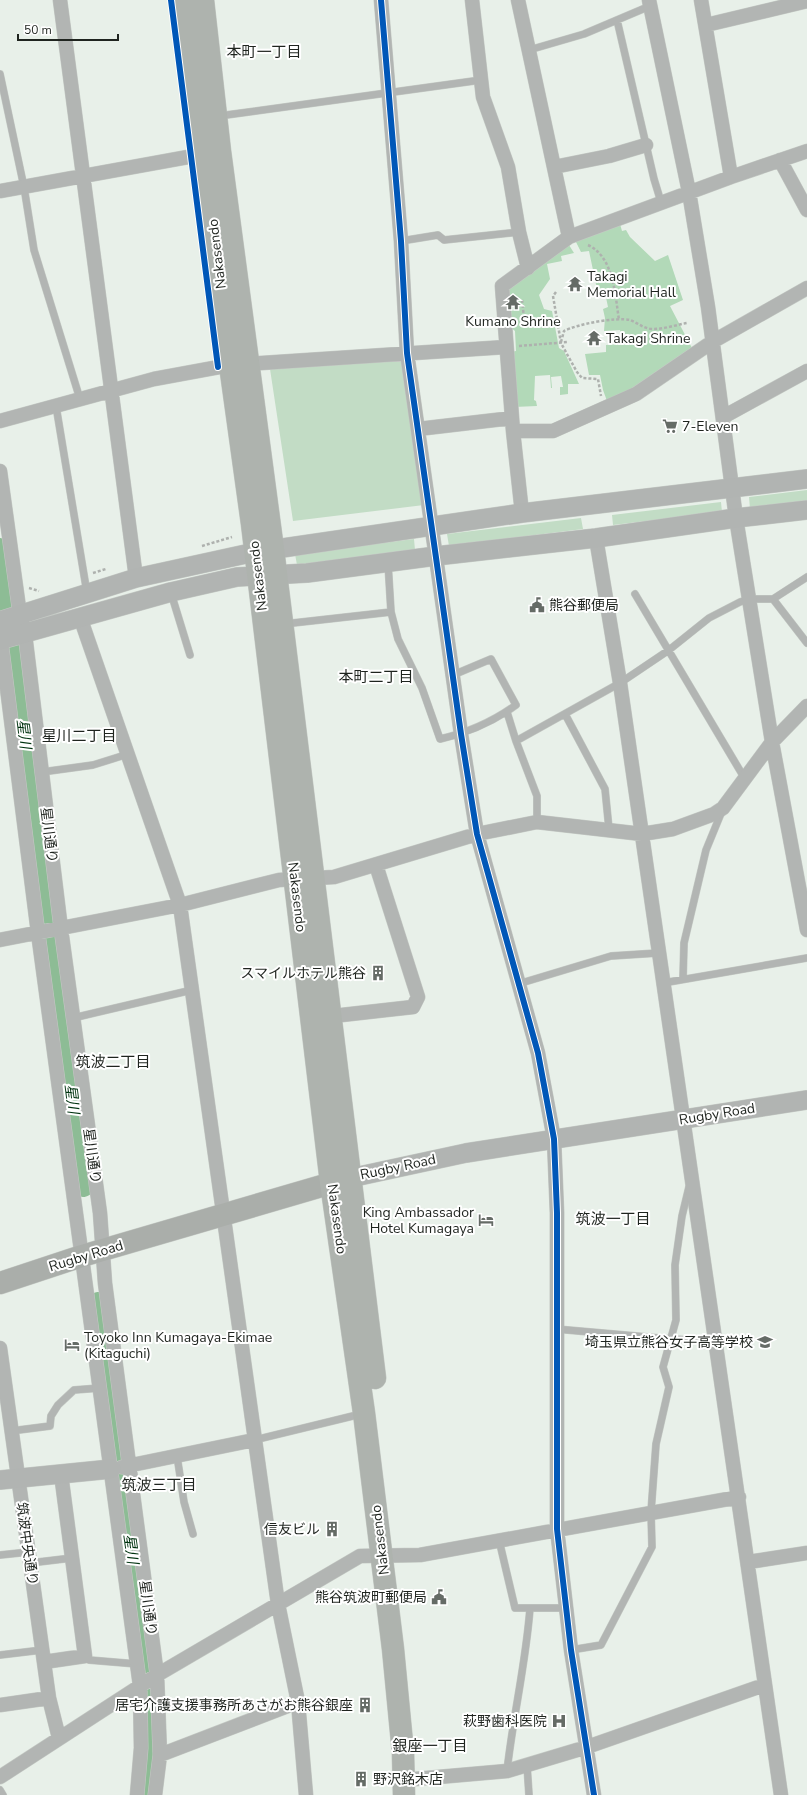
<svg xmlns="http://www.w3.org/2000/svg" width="807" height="1795" font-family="'Nunito Sans','Noto Sans JP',sans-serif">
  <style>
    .green { fill: #c2dcc5 }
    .forest { fill: #b2d9b8 }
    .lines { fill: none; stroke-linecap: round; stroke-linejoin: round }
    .river { stroke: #8dbc95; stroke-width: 24 }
    .lane-casing { stroke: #c5cac5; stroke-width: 8 }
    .street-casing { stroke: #c5cac5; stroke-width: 15 }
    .secondary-casing { stroke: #c5cac5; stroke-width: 20 }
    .primary-casing { stroke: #c5cac5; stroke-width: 23 }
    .highway-casing { stroke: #c5cac5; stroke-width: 23 }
    .path { stroke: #aeb1ae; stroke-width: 2.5; stroke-dasharray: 3 2; stroke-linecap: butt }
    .lane { stroke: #b2b5b3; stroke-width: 7 }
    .street { stroke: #b2b5b3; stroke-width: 14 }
    .secondary { stroke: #b1b4b2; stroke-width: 19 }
    .primary { stroke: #aaaeaa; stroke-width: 22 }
    .highway { stroke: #aeb3ae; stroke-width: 22 }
    .cycleway-casing { stroke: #fff; stroke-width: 8 }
    .cycleway { stroke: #0057b8; stroke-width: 6 }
    .labels { text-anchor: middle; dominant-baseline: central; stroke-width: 4; stroke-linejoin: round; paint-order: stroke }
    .street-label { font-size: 14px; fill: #1f241f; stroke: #fff }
    .poi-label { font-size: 14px; fill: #1f241f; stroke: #fff; text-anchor: end }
    .neighbourhood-label { font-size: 15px; fill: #1f241f; stroke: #fff }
    .water-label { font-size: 15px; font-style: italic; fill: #003310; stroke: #fff }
  </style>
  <rect width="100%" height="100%" fill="#e8f0e9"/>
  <path class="green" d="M402,358L424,505L293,521L270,369Z
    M807,490V502L750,509L749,497Z
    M721,502L722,512L613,525L612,515Z
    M581,518L583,529L449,546L447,534Z
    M414,539L415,550L297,565L295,554Z"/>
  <path class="forest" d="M620,224L622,231L626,230L630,237L655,261L668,255L683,300L670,306L693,350L632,391L607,401L603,390L600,375H589L585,354L606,352V345L621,344L620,330L604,331L605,318L603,309L608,307L604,288L597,289L589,251L581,252L575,240Z
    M569,245L574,253L561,256L562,261L547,264L550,279L539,295L544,309L552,311L559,348L564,351L579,384H568V394L560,395V387H563L561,376L551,377L552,388H551L550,375L535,376L534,400L536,401L537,406L514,407L510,352L516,351L515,331L508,325L506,289Z"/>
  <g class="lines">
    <path class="river" d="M0,550L48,919
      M51,943L83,1185
      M99,1304L148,1678V1773L145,1795"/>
    <g class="lane-casing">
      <path id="lane" d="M617,20L654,179L661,202
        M529,50L584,34L650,6
        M0,74L24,187L34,250L80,399
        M219,116L481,80
        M401,241L438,235L444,240L519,232
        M56,406L87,593
        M388,563L391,612L398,639L422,688L440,739C467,733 494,721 516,705L491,659L453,675
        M171,593L190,655
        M635,594L745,779
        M773,599L807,643
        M284,624L391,612
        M507,712L516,741
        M565,714L605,789L609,829
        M42,772L93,765L128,754
        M537,822V796L516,741L620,683L669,650L709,618L740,602L749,599H773L807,577
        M683,979L684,943L706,850L722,811
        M663,983L807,958
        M518,984L611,956L658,953
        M73,1018L192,990
        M556,1329L670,1339L716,1341
        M11,1431L50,1426L51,1416L58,1405L74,1390L100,1388
        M254,1440L361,1414
        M177,1456L184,1502L193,1534
        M499,1540L515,1608H566
        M0,1555L29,1552
        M30,1563L72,1558
        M571,1650L601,1645L652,1547L651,1512L656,1444L669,1387L663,1367L676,1320L675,1265L682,1216L689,1187
        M0,1655L42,1650
        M85,1656L89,1660L137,1664
        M527,1765L529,1795
        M507,1771C513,1716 526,1663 530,1608
        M0,1790L3,1795"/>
    </g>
    <g class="street-casing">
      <path id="street" d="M60,0L136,578
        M381,0L401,241L407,353L461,734L477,834L538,1053L554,1139L557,1213V1529L571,1650L594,1795
        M472,0L483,97L508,167L519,232L528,268
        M518,0L569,237
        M649,0L689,192L708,307L736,518L772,742L807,930
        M701,0L731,177
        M706,25L807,1
        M780,160L807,210
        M554,167L609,156L646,145
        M0,191L210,153
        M723,417L807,371
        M0,421L154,379L230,365L506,347
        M418,429L512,418
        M513,431H553L636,394L712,342L807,288
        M0,471L20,615L25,634L61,929L100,1213L105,1283L157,1675L160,1755L155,1795
        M522,513L513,431L502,286L569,237L731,177L807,151
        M596,538L620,683L781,1795
        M80,617L180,905L278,1604L298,1702L306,1795
        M0,633L38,933L140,1686L141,1748L137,1795
        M0,940L180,905L279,880L334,877L477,834L537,822L642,834L673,829L714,814L723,808L772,742L807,706
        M324,1017L413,1007L418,997L376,865
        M0,1348L49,1698L59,1738
        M122,1467L254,1440
        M748,1562L807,1553
        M44,1662L85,1656L61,1474
        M0,1705L49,1698
        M160,1755L298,1702
        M0,1777L157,1675L360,1556L420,1555L739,1497
        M404,1780L507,1771L587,1747L764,1685"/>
    </g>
    <g class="secondary-casing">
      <path id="secondary" d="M0,621L136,578L255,552L522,513L807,479
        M0,640L171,592L237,577L307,573L436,556L596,538L736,518L807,510
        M350,1178L466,1153L807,1100
        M0,1480L111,1469"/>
    </g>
    <g class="primary-casing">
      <path id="primary" d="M0,1283L82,1256L349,1178"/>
    </g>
    <g class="highway-casing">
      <path id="highway" d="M184,0L230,365L252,524L331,1183L364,1413L393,1649L403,1753L404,1795
        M203,0L220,151L273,549L375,1378"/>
    </g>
    <path class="path" d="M588,245C614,257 615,295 619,320
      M556,292L553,296L561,343L568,356L577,372L582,378L598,379L601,396
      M522,300L524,318
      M561,342L564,331C577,324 616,317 630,320C638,323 644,329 653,329C664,329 676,325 687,323
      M519,346L568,342
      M202,546L232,537
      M93,573L106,569
      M29,588L39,591"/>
    <use href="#lane" class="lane"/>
    <use href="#street" class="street"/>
    <use href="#secondary" class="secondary"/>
    <use href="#primary" class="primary"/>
    <use href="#highway" class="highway"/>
    <g class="cycleway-casing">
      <path id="cycleway" d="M171,0L218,367
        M381,0L401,241L407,353L461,734L477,834L538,1053L554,1139L557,1213V1529L571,1650L594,1795"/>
    </g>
    <use href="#cycleway" class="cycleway"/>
  </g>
  <defs>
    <g id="temple-bare" transform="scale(1.2)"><path d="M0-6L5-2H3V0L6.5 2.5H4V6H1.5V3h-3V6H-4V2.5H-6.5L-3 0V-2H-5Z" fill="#656b66" stroke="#fff" stroke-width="2.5" paint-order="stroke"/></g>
    <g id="supermarket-bare" transform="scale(1.2)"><path d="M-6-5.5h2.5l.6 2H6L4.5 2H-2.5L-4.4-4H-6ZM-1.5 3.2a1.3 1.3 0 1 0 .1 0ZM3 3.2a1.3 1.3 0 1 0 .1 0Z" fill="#656b66" stroke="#fff" stroke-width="2.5" paint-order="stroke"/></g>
    <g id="civic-bare" transform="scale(1.2)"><path d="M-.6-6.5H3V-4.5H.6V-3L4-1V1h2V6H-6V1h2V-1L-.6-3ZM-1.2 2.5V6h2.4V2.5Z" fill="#656b66" stroke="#fff" stroke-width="2.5" paint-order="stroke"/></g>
    <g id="building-bare" transform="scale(1.2)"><path d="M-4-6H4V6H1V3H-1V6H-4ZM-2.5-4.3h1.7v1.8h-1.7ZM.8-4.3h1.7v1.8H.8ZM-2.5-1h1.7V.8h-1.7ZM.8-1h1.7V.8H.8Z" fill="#656b66" stroke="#fff" stroke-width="2.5" paint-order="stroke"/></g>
    <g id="hotel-bare" transform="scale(1.2)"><path d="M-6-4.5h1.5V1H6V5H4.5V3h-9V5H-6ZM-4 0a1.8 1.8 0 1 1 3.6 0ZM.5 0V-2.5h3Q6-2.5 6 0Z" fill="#656b66" stroke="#fff" stroke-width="2.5" paint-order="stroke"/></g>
    <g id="school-bare" transform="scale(1.2)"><path d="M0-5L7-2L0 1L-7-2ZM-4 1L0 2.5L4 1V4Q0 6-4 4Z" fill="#656b66" stroke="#fff" stroke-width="2.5" paint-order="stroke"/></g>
    <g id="hospital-bare" transform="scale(1.2)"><path d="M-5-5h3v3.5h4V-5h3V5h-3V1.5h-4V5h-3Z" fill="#656b66" stroke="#fff" stroke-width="2.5" paint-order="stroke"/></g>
  </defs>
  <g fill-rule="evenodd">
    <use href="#temple-bare" x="575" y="284"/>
    <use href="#temple-bare" x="513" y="302"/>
    <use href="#temple-bare" x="594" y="338"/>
    <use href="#supermarket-bare" x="670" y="426"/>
    <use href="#civic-bare" x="537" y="605"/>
    <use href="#building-bare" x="378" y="973"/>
    <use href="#hotel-bare" x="486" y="1220"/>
    <use href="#school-bare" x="765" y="1342"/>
    <use href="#hotel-bare" x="72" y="1345"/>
    <use href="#building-bare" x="332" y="1529"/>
    <use href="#civic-bare" x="439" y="1597"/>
    <use href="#building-bare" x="365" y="1705"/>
    <use href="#hospital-bare" x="559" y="1721"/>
    <use href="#building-bare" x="361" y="1779"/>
  </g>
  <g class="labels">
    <g class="street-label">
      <text transform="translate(217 254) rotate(-97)">Nakasendo</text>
      <text transform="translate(258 576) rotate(-97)">Nakasendo</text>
      <text transform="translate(49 835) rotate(83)">星川通り</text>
      <text transform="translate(297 897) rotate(83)">Nakasendo</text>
      <text transform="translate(717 1114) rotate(-9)">Rugby Road</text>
      <text transform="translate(92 1156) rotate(82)">星川通り</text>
      <text transform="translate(398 1167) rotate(-12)">Rugby Road</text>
      <text transform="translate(337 1219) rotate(82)">Nakasendo</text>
      <text transform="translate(86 1256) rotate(-17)">Rugby Road</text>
      <text transform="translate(380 1540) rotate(-97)">Nakasendo</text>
      <text transform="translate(27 1544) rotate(82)">筑波中央通り</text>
      <text transform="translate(148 1608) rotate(82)">星川通り</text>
    </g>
    <g class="poi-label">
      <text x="587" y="276" text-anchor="start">Takagi<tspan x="587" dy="16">Memorial Hall</tspan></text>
      <text x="513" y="321" text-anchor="middle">Kumano Shrine</text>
      <text x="606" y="338" text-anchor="start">Takagi Shrine</text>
      <text x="682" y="426" text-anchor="start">7-Eleven</text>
      <text x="549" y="605" text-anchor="start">熊谷郵便局</text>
      <text x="366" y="973">スマイルホテル熊谷</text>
      <text x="474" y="1212">King Ambassador<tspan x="474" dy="16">Hotel Kumagaya</tspan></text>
      <text x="84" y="1337" text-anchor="start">Toyoko Inn Kumagaya-Ekimae<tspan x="84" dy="16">(Kitaguchi)</tspan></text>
      <text x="753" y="1342">埼玉県立熊谷女子高等学校</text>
      <text x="320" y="1529">信友ビル</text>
      <text x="427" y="1597">熊谷筑波町郵便局</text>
      <text x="353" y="1705">居宅介護支援事務所あさがお熊谷銀座</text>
      <text x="547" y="1721">萩野歯科医院</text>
      <text x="373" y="1779" text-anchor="start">野沢銘木店</text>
    </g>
    <g class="neighbourhood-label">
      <text x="264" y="52">本町一丁目</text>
      <text x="376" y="677">本町二丁目</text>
      <text x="79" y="736">星川二丁目</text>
      <text x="113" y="1062">筑波二丁目</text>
      <text x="613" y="1219">筑波一丁目</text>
      <text x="159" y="1485">筑波三丁目</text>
      <text x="430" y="1746">銀座一丁目</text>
    </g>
    <g class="water-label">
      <text transform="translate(24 734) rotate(83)">星川</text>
      <text transform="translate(72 1099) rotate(83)">星川</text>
      <text transform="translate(131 1549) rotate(82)">星川</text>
    </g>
  </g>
  <path d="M18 34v6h100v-6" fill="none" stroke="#1f241f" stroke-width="2"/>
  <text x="24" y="34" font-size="12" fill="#1f241f" stroke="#ffffff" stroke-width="3" paint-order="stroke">50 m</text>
</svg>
